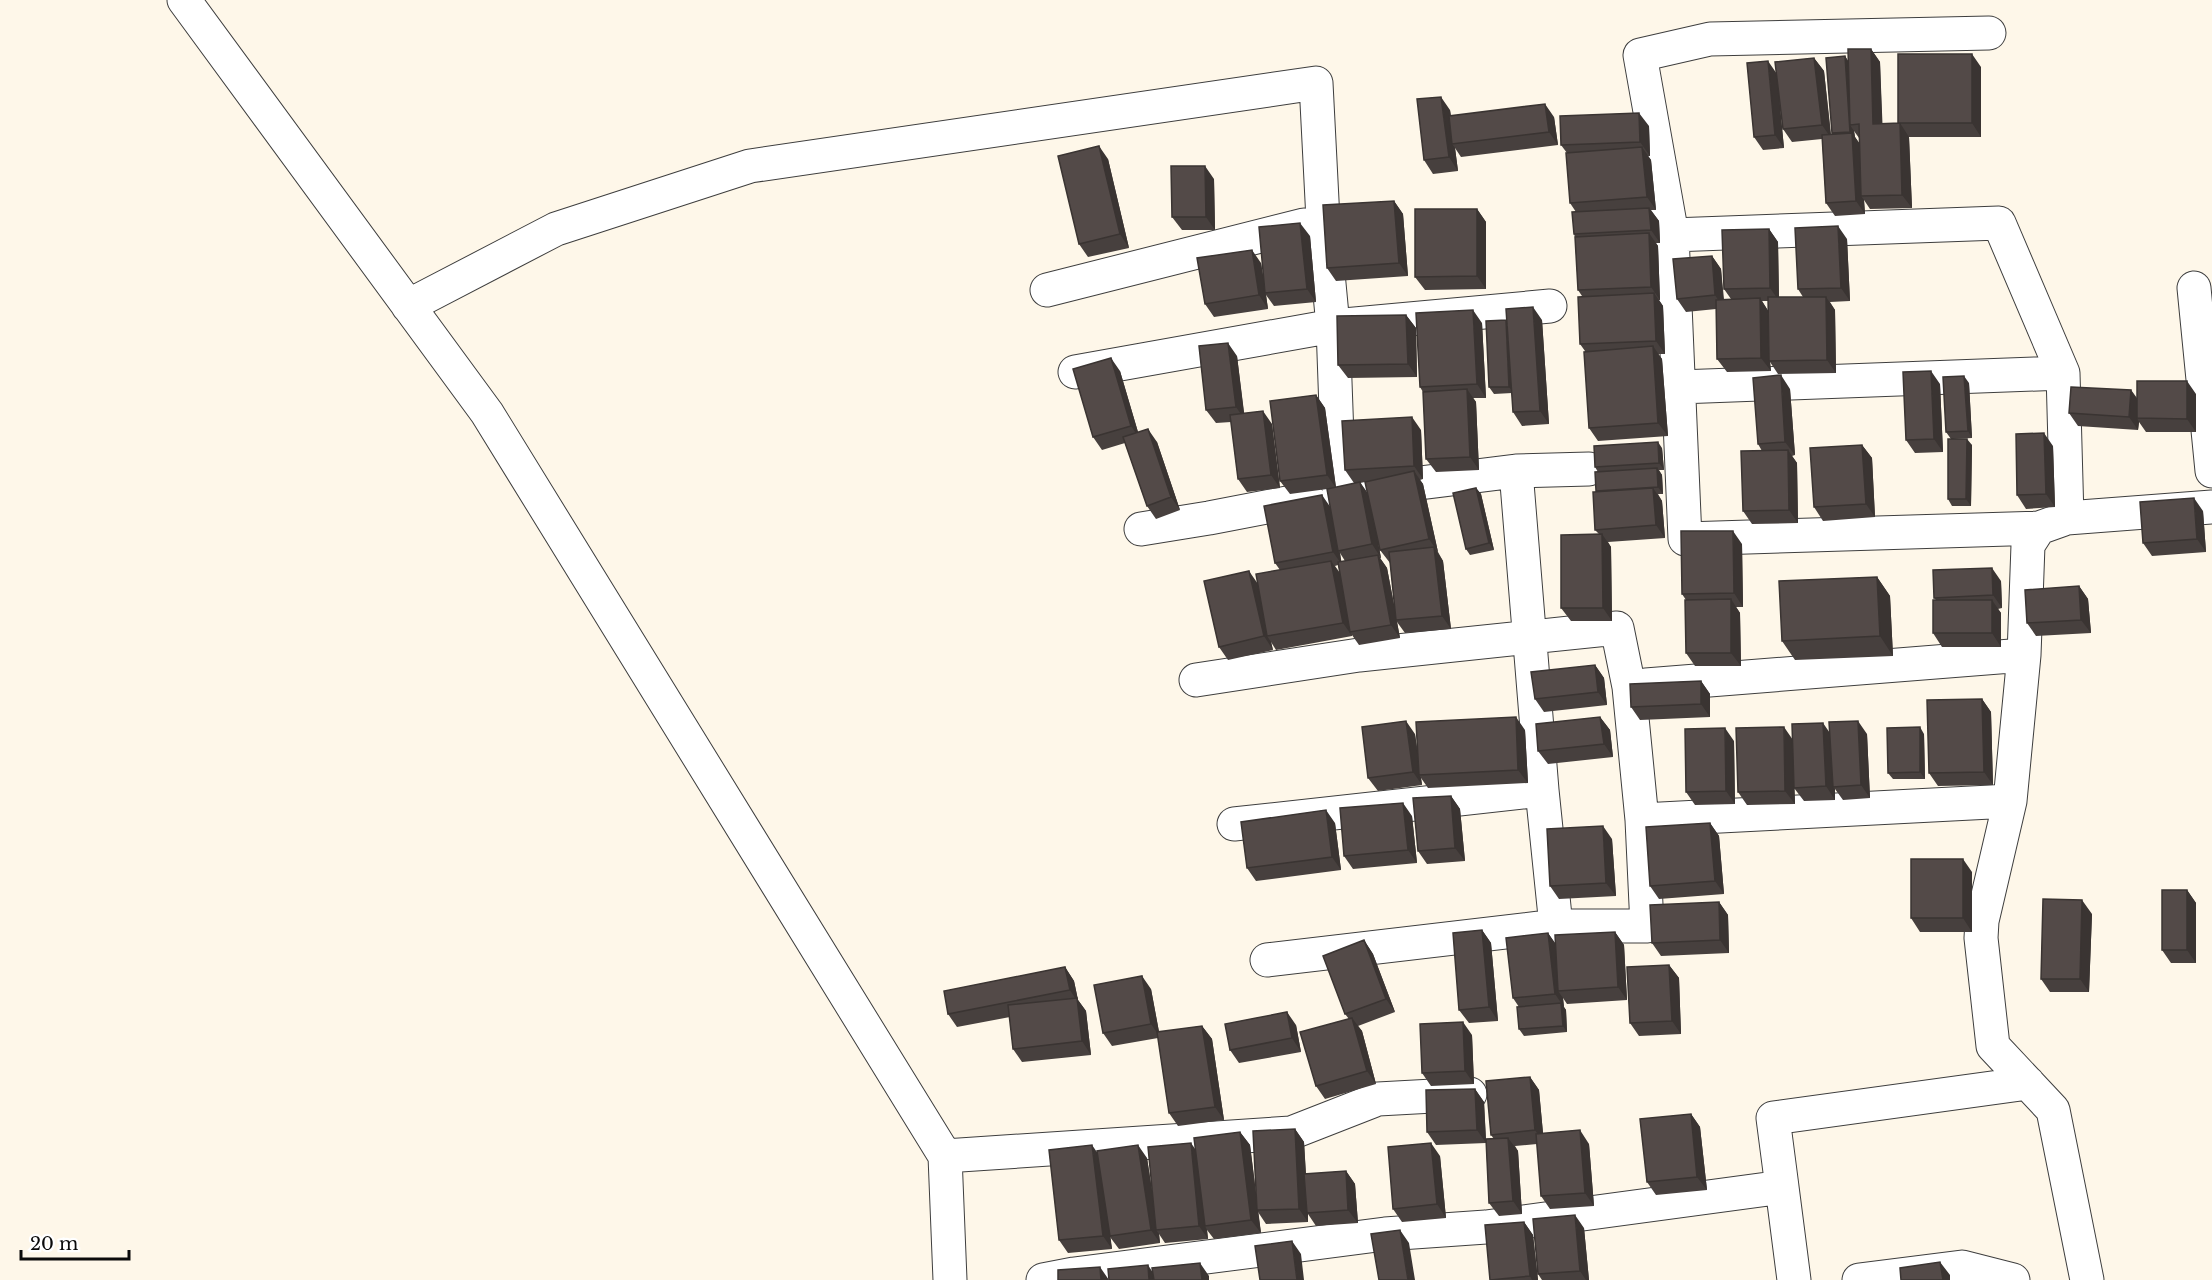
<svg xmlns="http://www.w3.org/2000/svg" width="2212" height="1280" font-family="'Libre Baskerville',serif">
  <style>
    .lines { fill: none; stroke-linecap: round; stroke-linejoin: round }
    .minor-casing { stroke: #3e3e3e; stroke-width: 35 }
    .minor { stroke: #fff; stroke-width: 33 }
    .wall { fill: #47403e; fill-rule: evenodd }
    .shaded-wall { fill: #3a3432 }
    .building { fill: #534a48; stroke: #3a3432; stroke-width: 1.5 }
  </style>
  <rect width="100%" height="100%" fill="#fef7e9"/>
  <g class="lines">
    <g class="minor-casing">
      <path id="minor" d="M184,0L487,413L945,1156L950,1280
        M1989,33L1710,39L1640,55L1672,235L1999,223L2063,373L2067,518L2039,528L2028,545L2024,655L2010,801L1982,921L1981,938L1993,1046L2053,1110L2087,1280
        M1672,235L1685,539L2039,528
        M2194,288L2212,471
        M1047,290L1304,225
        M408,306L556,229L750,166L1316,83L1323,220L1333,326L1339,493L1516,471L1542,790L1556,926
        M1075,372L1333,326L1550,306
        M1679,387L2063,373
        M1516,471L1589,469
        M2067,518L2212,507
        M1141,529L1209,518L1308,499
        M1196,680L1359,655L1617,628L1629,687L1642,820L1647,926H1556L1267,960
        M1646,685L2024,655
        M1642,820L2010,801
        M1234,824L1542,790
        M945,1156L1291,1133L1378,1099L1470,1094
        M1782,1187L1773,1118L2028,1083
        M1043,1280L1074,1274L1385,1234L1486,1227L1782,1187L1794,1280
        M1859,1280L1962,1267L2013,1280"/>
    </g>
    <use href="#minor" class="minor"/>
  </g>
  <path class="wall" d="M1871,49L1880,62L1882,124L1898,123L1981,67V137H1909L1912,208L1870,209L1864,200L1865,214L1835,216L1826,203L1822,139L1792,142L1783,129L1778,89L1784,148L1763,150L1754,137L1777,74L1814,58L1824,71L1831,134H1833L1832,133L1845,56L1849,62ZM1854,131L1859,138L1860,144L1855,137Z
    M1450,110L1451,116L1554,117L1558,145L1461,157L1455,148L1458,171L1433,174L1424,160Z
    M1649,126L1650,156H1648L1651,160L1656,210H1651L1659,221L1660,243H1656L1658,246L1660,300H1659L1663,306L1665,354H1658L1662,359L1668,436L1598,441L1589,428L1585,351L1580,344L1582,296L1578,290L1575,237L1574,234L1576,212L1570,203L1567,153L1561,145Z
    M1108,159L1129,248L1088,257L1079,244Z
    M1214,179L1215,230H1182L1172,217Z
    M1394,201L1403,214L1408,276L1336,281L1327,268Z
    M1477,209L1486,222V289L1425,290L1415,277Z
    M1769,229L1778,242L1779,297H1803L1798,289L1847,239L1850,301L1830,302L1835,310L1836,373L1778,374L1770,362L1771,371L1727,372L1717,359L1716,309L1686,312L1677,299L1712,256L1721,269L1724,299H1731L1724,289ZM1762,301H1768V311Z
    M1310,236L1316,302L1274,306L1266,295L1268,309L1214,317L1205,304L1261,263L1263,276Z
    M1406,315L1416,328L1417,377L1348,378L1338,365Z
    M1542,320L1549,424L1522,426L1513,412L1512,393L1494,394L1489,387Z
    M1482,323L1486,398H1473L1476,402L1479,470L1436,472L1426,459L1423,392L1420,387Z
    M1237,356L1244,414L1272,424L1280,488L1247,492L1238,479L1231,422L1216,423L1206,410Z
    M1120,371L1138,432L1157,442L1180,510L1156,519L1147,506L1125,443L1102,450L1093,437Z
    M1969,383L1972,438L1953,439L1972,445L1971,506H1952L1948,499L1951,439L1946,432Z
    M1940,384L1943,452L1915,453L1906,440Z
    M1790,389L1795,455L1792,456L1797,463L1798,523L1752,524L1743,511L1762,451L1758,444Z
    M2131,390L2137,398L2196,394V432H2146L2139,422L2138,430L2078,426L2069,413Z
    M1316,395L1325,408L1336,487L1358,483H1354L1345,470L1421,430L1423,479L1420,480L1423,484L1438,552L1443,561L1451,629L1405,633L1397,622L1400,638L1359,645L1352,635V636L1276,650L1271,642L1273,650L1228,660L1219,647L1258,583L1280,570L1275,563L1330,507L1327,489L1290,494L1280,481ZM1365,482L1368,494L1360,483ZM1374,521L1380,550L1390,563L1395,610L1387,568L1380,558H1381ZM1340,553L1345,561L1341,562ZM1338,565L1340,573L1335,566Z
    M1862,445L1872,458L1875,517L1823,521L1814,507Z
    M2053,446L2055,507L2026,509L2017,495Z
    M1662,448L1664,470H1659L1662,475L1663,494H1658L1662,501L1665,538L1608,542L1611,547L1612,621H1571L1561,608L1599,534L1595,530L1596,492L1598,472L1595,467Z
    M1476,488L1481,494L1494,550L1470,555L1466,549Z
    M2203,511L2206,552L2152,556L2143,543Z
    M1742,544L1743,607H1736L1740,613L1741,666H1695L1686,653V600L1682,594Z
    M1877,577L1890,596L1893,656L1795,660L1782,641Z
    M2001,581L2002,608L1998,609L2001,613V647H1942L1933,633L1936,600L1934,598Z
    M2079,586L2088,599L2091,633L2036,636L2027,623Z
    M1595,665L1604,678L1607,705L1544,712L1535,699Z
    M1701,681L1710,694V717L1640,720L1631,707Z
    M1982,699L1991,712L1993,785L1938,786L1929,773Z
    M1600,717L1610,730L1613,757L1548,764L1538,751Z
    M1525,730L1528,783L1428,788L1421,778L1422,785L1378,791L1368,778L1415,734L1418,753Z
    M1830,733L1867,734L1870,798L1843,800L1835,789V800L1804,801L1794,788V779L1795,804L1747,805L1738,792L1792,739Z
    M1924,734L1925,779H1893L1888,773Z
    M1734,741L1735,804L1695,805L1686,792Z
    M1451,796L1460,809L1465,861L1427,864L1418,851Z
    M1412,816L1417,863L1353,869L1344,856Z
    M1335,823L1341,870L1256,881L1247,868Z
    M1710,823L1719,836L1724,894L1659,899L1650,886Z
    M1612,839L1616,896L1559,899L1550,886Z
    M1972,872V932H1920L1911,918Z
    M2187,890L2196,903V963H2171L2162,950Z
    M1719,902L1728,915L1729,953L1661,956L1652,943Z
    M2092,914L2089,992H2050L2041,979Z
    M1482,930L1491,943L1498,1021L1469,1023L1459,1010Z
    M1615,932L1624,945L1627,1000L1567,1004L1563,998L1564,1007L1566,1010L1567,1032L1524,1036L1519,1029V1007L1513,998L1548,933L1555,943Z
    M1364,940L1373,954L1395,1012L1358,1026L1362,1031L1376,1084L1325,1099L1316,1086L1349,1019L1345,1014Z
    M1669,965L1679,978L1681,1034L1639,1036L1630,1023Z
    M1065,967L1074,981L1078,1000L1086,1011L1091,1055L1022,1062L1013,1049L1010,1017L957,1027L948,1014Z
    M1151,989L1159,1032L1202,1026L1212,1039L1224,1120L1178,1126L1169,1113L1158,1038L1112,1046L1103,1033Z
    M1296,1025L1301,1052L1239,1063L1230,1050Z
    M1472,1035L1474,1084L1431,1086L1422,1073Z
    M1530,1077L1539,1090L1543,1133L1589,1144L1594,1206L1550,1209L1541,1196L1537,1144L1515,1146L1518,1151L1522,1214L1499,1216L1489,1203L1486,1143L1436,1145L1427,1132L1475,1089L1484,1102L1486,1139H1494L1491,1135Z
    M1691,1114L1700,1127L1707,1190L1656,1195L1647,1182Z
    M1295,1129L1304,1142L1306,1174L1346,1171L1355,1184L1358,1223L1316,1226L1308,1214V1222L1266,1224L1258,1212L1261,1233L1214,1239L1207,1230L1208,1239L1165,1243L1159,1234L1160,1243L1119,1249L1110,1237L1112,1249L1068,1253L1059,1240L1097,1152L1147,1158L1153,1196L1195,1149L1240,1132L1250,1145L1257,1201Z
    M1440,1156L1446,1218L1402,1222L1393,1209Z
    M1524,1222L1533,1235L1538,1280H1490Z
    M1584,1228L1589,1280H1542L1538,1274Z"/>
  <path class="shaded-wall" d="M1871,49L1880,62L1883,137L1873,124Z
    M1972,54L1981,67V137L1972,123Z
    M1845,56L1849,63L1850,125L1854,131L1855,137L1861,146V196L1864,200L1865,214L1856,201L1852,134L1850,132Z
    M1814,58L1824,71L1831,138L1822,125Z
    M1768,61L1777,74L1784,148L1775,135Z
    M1441,97L1450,110L1454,143L1452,144L1455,148L1458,171L1449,157Z
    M1545,104L1554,117L1558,145L1549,132Z
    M1639,113L1649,126L1650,156L1640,142Z
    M1900,123L1909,137L1912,208L1902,195Z
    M1099,146L1108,159L1129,248L1120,234Z
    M1642,147L1651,160L1656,210L1647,197Z
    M1205,166L1214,179L1215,230L1206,217Z
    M1394,201L1403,214L1408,276L1399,263Z
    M1649,208L1659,221L1660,243L1651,230Z
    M1477,209L1486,222V289L1477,276Z
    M1300,223L1310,236L1316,302L1307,289Z
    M1838,226L1847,239L1850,301L1841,288Z
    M1769,229L1778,242L1779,301L1770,288Z
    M1649,233L1658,246L1660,300L1651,287Z
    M1252,250L1261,263L1266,293H1265L1266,295L1268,309L1259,295Z
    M1712,256L1721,269L1724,309L1715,295Z
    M1654,293L1663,306L1665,354L1656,341Z
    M1826,297L1835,310L1836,373L1827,360Z
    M1760,298L1769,312V361L1770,362L1771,371L1761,358Z
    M1533,307L1542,320L1549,424L1540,411Z
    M1473,310L1482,323L1486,398L1477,384Z
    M1406,315L1416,328L1417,377L1408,364Z
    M1506,320L1514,393L1509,387Z
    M1228,343L1237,356L1245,420L1236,407Z
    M1653,346L1662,359L1668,436L1658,423Z
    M1111,358L1120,371L1140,439L1131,426Z
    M1931,371L1940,384L1943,452L1934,439Z
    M1781,375L1790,389L1795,455L1785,442Z
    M1964,376L1969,383L1972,438L1968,431Z
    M2187,381L2196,394V432L2187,419Z
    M1467,389L1476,402L1479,470L1470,457Z
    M2131,390L2140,404L2137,418L2139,422L2138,430L2129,417Z
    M1316,395L1325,408L1336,488L1327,475Z
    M1263,411L1272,424L1280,488L1271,475Z
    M1412,417L1421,430L1423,479L1414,466Z
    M1148,429L1157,442L1180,510L1171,497Z
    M2044,433L2053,446L2055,507L2046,494Z
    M1967,439L1972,445L1971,506L1966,499Z
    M1658,442L1662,448L1664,470L1659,463Z
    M1862,445L1872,458L1875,517L1866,504Z
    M1788,450L1797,463L1798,523L1789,510Z
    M1657,468L1662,475L1663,494L1658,487Z
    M1414,471L1423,484L1438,552L1429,539Z
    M1360,482L1369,495L1381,558L1372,544Z
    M1476,488L1481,494L1494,550L1489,543Z
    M1653,488L1662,501L1665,538L1656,525Z
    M1322,495L1331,508L1338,551L1340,553L1342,565L1333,552Z
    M2194,498L2203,511L2206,552L2197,539Z
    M1733,531L1742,544L1743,607L1734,593Z
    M1602,534L1611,547L1612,621L1603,608Z
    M1434,547L1443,561L1451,629L1442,616Z
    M1378,555L1387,568L1397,620H1396L1397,622L1400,638L1391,625Z
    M1331,561L1340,574L1350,632L1352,636L1343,623Z
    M1992,568L2001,581L2002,608L1993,595Z
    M1249,571L1258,584L1267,636L1271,642L1273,650L1264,636Z
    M1877,577L1890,596L1893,656L1880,636Z
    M2079,586L2088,599L2091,633L2081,620Z
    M1731,599L1740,613L1741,666L1731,653Z
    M1992,600L2001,613V647L1992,633Z
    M1595,665L1604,678L1607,705L1598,692Z
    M1701,681L1710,694V717L1701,704Z
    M1982,699L1991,712L1993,785L1984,772Z
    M1516,717L1525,730L1528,783L1518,770Z
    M1600,717L1610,730L1613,757L1604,744Z
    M1406,721L1415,734L1420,775H1419L1421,778L1422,785L1413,772Z
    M1858,721L1867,734L1870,798L1861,785Z
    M1823,723L1832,736L1833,787L1835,789V800L1826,786Z
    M1784,727L1793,740L1795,804L1785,791Z
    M1920,727L1924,734L1925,779L1920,772Z
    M1725,728L1734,741L1735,804L1726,791Z
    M1451,796L1460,809L1465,861L1455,848Z
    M1403,803L1412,816L1417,863L1408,850Z
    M1326,810L1335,823L1341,870L1332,857Z
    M1710,823L1719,836L1724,894L1715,881Z
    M1603,826L1612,839L1616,896L1606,883Z
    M1963,859L1972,872V932L1963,918Z
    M2187,890L2196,903V963L2187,950Z
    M2082,900L2092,914L2089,992L2080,979Z
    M1719,902L1728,915L1729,953L1720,940Z
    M1482,930L1491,943L1498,1021L1489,1007Z
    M1615,932L1624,945L1627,1000L1618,987Z
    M1548,933L1557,946L1558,991L1563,998L1564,1007L1555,994Z
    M1364,940L1373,954L1395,1012L1386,999Z
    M1669,965L1679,978L1681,1034L1672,1021Z
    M1065,967L1074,981L1078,1000L1086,1011L1091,1055L1082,1041L1077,1001L1070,990Z
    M1142,976L1151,989L1160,1037L1151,1024Z
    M1561,1003L1566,1010L1567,1032L1563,1026Z
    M1287,1012L1296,1025L1301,1052L1292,1038Z
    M1352,1018L1362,1031L1376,1084L1367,1071Z
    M1463,1022L1472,1035L1474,1084L1465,1071Z
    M1202,1026L1212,1039L1224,1120L1215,1107Z
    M1530,1077L1539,1090L1544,1144L1535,1130Z
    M1475,1089L1484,1102L1486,1143L1477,1130Z
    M1691,1114L1700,1127L1707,1190L1697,1177Z
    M1295,1129L1304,1142L1308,1213H1307L1308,1214V1222L1299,1209Z
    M1580,1130L1589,1144L1594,1206L1585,1193Z
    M1240,1132L1250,1145L1261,1233L1251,1220Z
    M1508,1138L1518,1151L1522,1214L1513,1201Z
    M1191,1143L1200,1156L1205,1226L1207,1230L1208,1239L1199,1226Z
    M1431,1143L1440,1156L1446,1218L1437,1204Z
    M1092,1145L1101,1158L1112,1249L1103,1236Z
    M1138,1145L1147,1158L1158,1230H1156L1159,1234L1160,1243L1151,1230Z
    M1346,1171L1355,1184L1358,1223L1348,1210Z
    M1575,1215L1584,1228L1589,1280H1586L1580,1271Z
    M1524,1222L1533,1235L1538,1280H1532L1530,1276Z
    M1400,1230L1409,1243L1415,1280H1408Z
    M1292,1241L1301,1254L1304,1280H1297Z
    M1940,1262L1950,1275V1280H1943Z
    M1200,1263L1209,1276V1280H1202Z
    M1148,1265L1157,1279V1280H1149Z
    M1100,1267L1109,1280H1101Z"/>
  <path class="building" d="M1848,49H1871L1873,124L1900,123L1902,195L1861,196L1859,124L1850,125Z
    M1898,54H1972V123H1898Z
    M1845,56L1850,132L1832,133L1826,58Z
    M1814,58L1822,125L1783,129L1775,62Z
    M1768,61L1775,135L1754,137L1747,63Z
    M1441,97L1449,157L1424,160L1417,99Z
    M1545,104L1549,132L1452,144L1449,116Z
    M1639,113L1640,142L1561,145L1560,116Z
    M1852,133L1856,201L1826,203L1822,135Z
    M1099,146L1120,234L1079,244L1058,156Z
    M1642,147L1647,197L1570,203L1566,153Z
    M1171,166H1205L1206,217H1172Z
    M1394,201L1399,263L1327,268L1323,205Z
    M1649,208L1651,230L1574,234L1572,212Z
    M1415,209H1477V276L1415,277Z
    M1300,223L1307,289L1265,293L1259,227Z
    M1838,226L1841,288L1798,289L1795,228Z
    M1769,229L1770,288L1724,289L1722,230Z
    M1649,233L1651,287L1578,290L1575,237Z
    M1252,250L1259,295L1205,304L1197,258Z
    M1712,256L1715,295L1677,299L1673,259Z
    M1654,293L1656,341L1580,344L1578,297Z
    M1768,297H1826L1827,360L1769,361Z
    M1760,298L1761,358L1717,359L1716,300Z
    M1533,307L1540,411L1513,412L1506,309Z
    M1473,310L1477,384L1420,387L1416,313Z
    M1406,315L1408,364L1338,365L1337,316Z
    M1506,320L1509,387H1489L1486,321Z
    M1228,343L1236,407L1206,410L1199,346Z
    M1653,346L1658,423L1589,428L1584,352Z
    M1111,358L1131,426L1093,437L1073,369Z
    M1931,371L1934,439L1906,440L1903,372Z
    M1781,375L1785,442L1758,444L1753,378Z
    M1964,376L1968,431L1946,432L1943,377Z
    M2137,381H2187V419L2137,418Z
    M2071,387L2131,390L2129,417L2069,413Z
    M1467,389L1470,457L1426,459L1423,392Z
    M1316,395L1327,475L1280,481L1270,401Z
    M1263,411L1271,475L1238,479L1230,415Z
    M1412,417L1414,466L1345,470L1342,421Z
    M1148,429L1171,497L1147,506L1123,437Z
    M2044,433L2046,494L2017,495L2016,434Z
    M1948,439H1967L1966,499H1948Z
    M1658,442L1659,463L1595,467L1594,446Z
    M1862,445L1866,504L1814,507L1810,448Z
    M1788,450L1789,510L1743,511L1741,451Z
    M1657,468L1658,487L1596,491L1595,472Z
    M1414,471L1429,539L1380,550L1365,482Z
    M1360,482L1372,544L1338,551L1327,489Z
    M1476,488L1489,543L1466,549L1453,493Z
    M1653,488L1656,525L1595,530L1593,492Z
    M1322,495L1333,552L1275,563L1264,506Z
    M2194,498L2197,539L2143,543L2140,502Z
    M1681,531H1733L1734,593L1682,594Z
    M1602,534L1603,608H1561V535Z
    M1434,547L1442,616L1396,620L1389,552Z
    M1378,555L1391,625L1350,632L1338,562Z
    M1331,561L1343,623L1267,636L1256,574Z
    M1992,568L1993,595L1934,598L1933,570Z
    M1249,571L1264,636L1219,647L1204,581Z
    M1877,577L1880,636L1782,641L1779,581Z
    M2079,586L2081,620L2027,623L2025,590Z
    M1731,599V653H1686L1685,600Z
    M1933,600H1992V633H1933Z
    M1595,665L1598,692L1535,699L1531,672Z
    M1701,681V704L1631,707L1630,684Z
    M1982,699L1984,772L1929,773L1927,700Z
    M1516,717L1518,770L1419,775L1416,722Z
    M1600,717L1604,744L1538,751L1536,724Z
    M1406,721L1413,772L1368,778L1362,727Z
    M1858,721L1861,785L1833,787L1829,722Z
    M1823,723L1826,786L1794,788L1792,724Z
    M1784,727L1785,791L1738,792L1736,728Z
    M1920,727V772L1888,773L1887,728Z
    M1725,728L1726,791L1686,792L1685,729Z
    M1451,796L1455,848L1418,851L1413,798Z
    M1403,803L1408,850L1344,856L1340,808Z
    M1326,810L1332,857L1247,868L1241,822Z
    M1710,823L1715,881L1650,886L1646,827Z
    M1603,826L1606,883L1550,886L1547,829Z
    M1911,859H1963V918H1911Z
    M2162,890H2187V950H2162Z
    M2043,899L2082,900L2080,979H2041Z
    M1719,902L1720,940L1652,943L1650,905Z
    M1482,930L1489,1007L1459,1010L1453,933Z
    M1615,932L1618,987L1558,991L1555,935Z
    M1548,933L1555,994L1513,998L1506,938Z
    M1364,940L1386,999L1345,1014L1323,956Z
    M1669,965L1672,1021L1630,1023L1627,967Z
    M1065,967L1070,990L948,1014L944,991Z
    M1142,976L1151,1024L1103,1033L1094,985Z
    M1077,998L1082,1041L1013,1049L1008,1005Z
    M1561,1003L1563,1026L1519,1029L1517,1007Z
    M1287,1012L1292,1038L1230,1050L1225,1024Z
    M1352,1018L1367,1071L1316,1086L1300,1032Z
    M1463,1022L1465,1071L1422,1073L1420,1024Z
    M1202,1026L1215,1107L1169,1113L1157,1032Z
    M1530,1077L1535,1130L1491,1135L1486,1081Z
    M1475,1089L1477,1130L1427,1132L1426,1090Z
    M1691,1114L1697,1177L1647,1182L1640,1119Z
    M1295,1129L1299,1209L1257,1210L1253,1131Z
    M1580,1130L1585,1193L1541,1196L1536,1134Z
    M1240,1132L1251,1220L1205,1226L1194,1138Z
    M1508,1138L1513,1201L1489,1203L1486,1139Z
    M1191,1143L1199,1226L1156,1230L1148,1147Z
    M1431,1143L1437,1204L1393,1209L1388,1147Z
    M1092,1145L1103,1236L1059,1240L1049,1150Z
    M1138,1145L1151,1230L1110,1236L1097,1151Z
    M1346,1171L1348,1210L1307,1213L1304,1174Z
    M1575,1215L1580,1271L1538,1274L1533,1219Z
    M1524,1222L1530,1276L1490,1280L1485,1225Z
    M1400,1230L1408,1280H1379L1371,1234Z
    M1292,1241L1297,1280H1260L1255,1246Z
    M1940,1262L1943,1280H1901L1900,1268Z
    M1200,1263L1202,1280H1154L1152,1268Z
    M1148,1265L1149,1280H1109L1108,1269Z
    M1100,1267L1101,1280H1058V1270Z"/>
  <path d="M21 1250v9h108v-9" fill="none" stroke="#0b0b0b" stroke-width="3"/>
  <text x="30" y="1250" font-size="18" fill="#0b0b0b" stroke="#ffffff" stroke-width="4.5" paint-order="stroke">20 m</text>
</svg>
